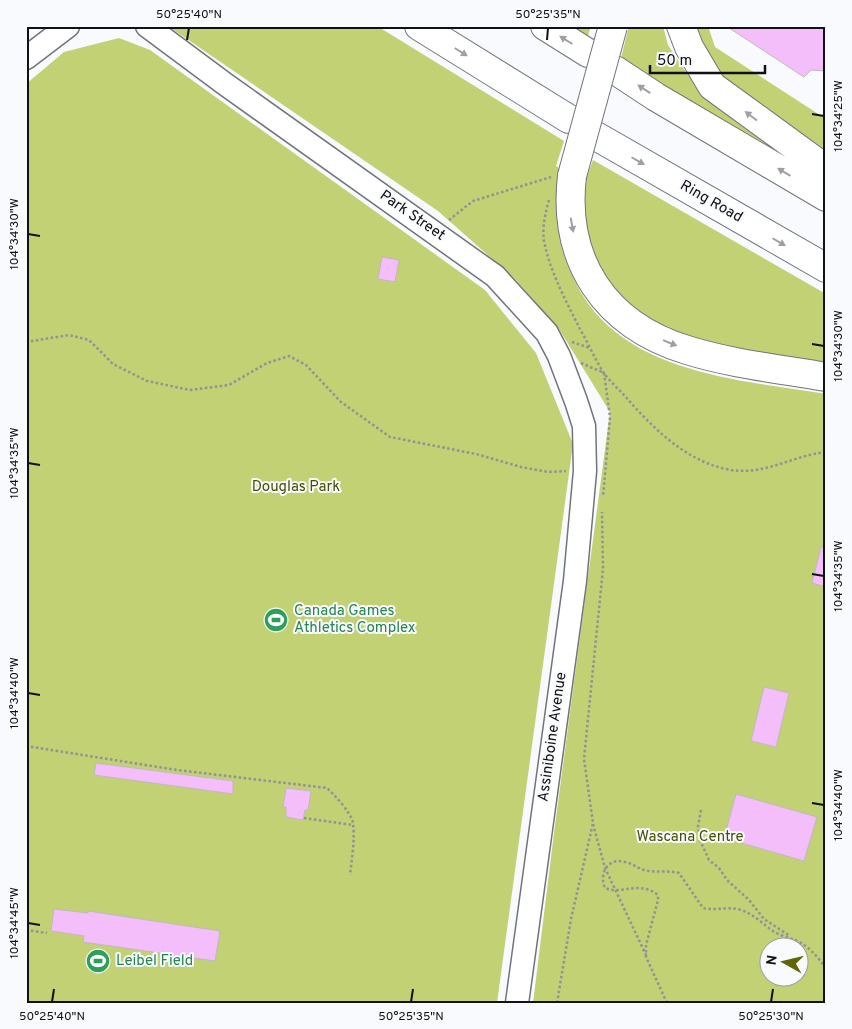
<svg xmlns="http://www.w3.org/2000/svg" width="852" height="1029" font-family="Overpass,sans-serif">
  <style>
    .green { fill: #c1d174; fill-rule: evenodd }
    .building { fill: #f4befa; stroke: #c0b8c0 }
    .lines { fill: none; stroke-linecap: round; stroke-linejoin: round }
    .minor-casing { stroke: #70747d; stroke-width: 25 }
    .highway-casing { stroke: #70747d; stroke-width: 30 }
    .path { stroke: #909296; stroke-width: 2.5; stroke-dasharray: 2.5 2.5; stroke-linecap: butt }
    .minor { stroke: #fff; stroke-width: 22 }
    .highway { stroke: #fff; stroke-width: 28 }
    .highway-bridge-casing { stroke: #70747d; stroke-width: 30; stroke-linecap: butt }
    .highway-bridge { stroke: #fff; stroke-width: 28 }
    .oneway { fill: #9fa0a1 }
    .ticks { fill: none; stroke: #101115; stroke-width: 2 }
    .labels { text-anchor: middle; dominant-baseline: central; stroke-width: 4; stroke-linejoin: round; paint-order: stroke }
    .street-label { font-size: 15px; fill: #101115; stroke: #f8fafe }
    .park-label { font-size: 15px; fill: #464f03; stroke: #f8fafe }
    .leisure-label { font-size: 15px; fill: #27864d; stroke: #f8fafe; text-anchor: start }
    .neatline { fill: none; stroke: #101115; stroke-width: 2 }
    .ticks-label { font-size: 12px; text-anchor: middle; fill: #101115 }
  </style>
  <rect width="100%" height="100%" fill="#f8fafe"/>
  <path class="green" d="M168,26H377L564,141L556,166L562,170C560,191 557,213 559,234C562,255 570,273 580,291C628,374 741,380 826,394V1003H533L554,833L610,412L559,329L516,280L438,211ZM770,946H800V976H770Z
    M568,26H591L587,39Z
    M629,26H663L668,45L687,74L718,103L826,183L620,62Z
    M688,26H708L715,47L826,119V150L725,79L698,48Z
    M119,38L150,50L485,290L536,353L573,444L497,1003H26V84L64,52Z
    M593,160L826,294V368L674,338L608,293L582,234L583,187Z"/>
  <path class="building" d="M726,26H826V71L811,70L804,77Z
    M382,257L399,260L395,282L378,279Z
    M821,547H826V587L812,583Z
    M764,687L789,693L776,747L751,741Z
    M96,763L233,781V794L94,775Z
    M286,788L311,791L308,810H305L303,820L286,817V807H283Z
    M736,794L817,817L804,861L724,838Z
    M54,909L88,913V911L220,931L215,961L83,942L84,936L51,931Z"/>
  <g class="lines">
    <g class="minor-casing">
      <path id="minor" d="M147,26L225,84L495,276L547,333L559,356L576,401L584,426L585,471L575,581L517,1003
        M26,58L68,26"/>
    </g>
    <g class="highway-casing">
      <path id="highway" d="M419,26L569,119
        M545,26L588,53
        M681,26L689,47L712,86L826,169
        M615,70L656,97L826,197
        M596,136L826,268
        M572,176C562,261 605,325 687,350C732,364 780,369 826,377"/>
    </g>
    <path class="path" d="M549,200C545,214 542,228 544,241C550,272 566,301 580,329C588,343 595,359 603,372C609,380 617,388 624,395C651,426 684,460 726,469C764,477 790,456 826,452
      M449,220L473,201L551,177
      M26,342L69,335L89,340L113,364L147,381L190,390L229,385L267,363L289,356L306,365L341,402L390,437L476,454L521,467L548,472L566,471
      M572,342L590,348
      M581,363L604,373L610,417L603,497
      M26,740V745
      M26,746L177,770L327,788C334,794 352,814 353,823C355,840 352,858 350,875
      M701,810L698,826L700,840L709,860L719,868L727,880L749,900L764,919L790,936
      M304,818L353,825
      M593,824L605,868L646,955
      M26,930L47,933
      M557,1003L571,919L593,823L584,759L603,569L602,512
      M667,1003L646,957V945L658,900V895C639,880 623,895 605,888C599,874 607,857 625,862C632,863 637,868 644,870C655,873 667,870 679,873L703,908C716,911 729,906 741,910C753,914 761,922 770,929C778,935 787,937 795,940C809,946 818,957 826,969"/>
    <use href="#minor" class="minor"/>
    <use href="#highway" class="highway"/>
    <g class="highway-bridge-casing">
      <path id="highway-bridge" d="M572,176L613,26"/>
    </g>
    <use href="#highway-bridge" class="highway-bridge"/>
  </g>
  <defs><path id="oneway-solid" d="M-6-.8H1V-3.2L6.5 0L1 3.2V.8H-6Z" transform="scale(1.25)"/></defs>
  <g class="oneway">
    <use href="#oneway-solid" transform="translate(566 40) rotate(-148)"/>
    <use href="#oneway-solid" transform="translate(461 52) rotate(32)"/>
    <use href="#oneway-solid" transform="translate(644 89) rotate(-147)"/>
    <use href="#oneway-solid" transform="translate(751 116) rotate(-143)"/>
    <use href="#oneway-solid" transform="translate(638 161) rotate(30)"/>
    <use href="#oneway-solid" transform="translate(784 172) rotate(-149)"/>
    <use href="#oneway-solid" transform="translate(572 225) rotate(80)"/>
    <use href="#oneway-solid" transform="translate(779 242) rotate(30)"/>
    <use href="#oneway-solid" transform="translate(670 343) rotate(22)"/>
  </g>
  <path class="ticks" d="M187,40L189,28M547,40L548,28M812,114L824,116M28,234L40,236M812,344L824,346M28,463L40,465M812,574L824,576M28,693L40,695M812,803L824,805M28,923L40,925M52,1002L54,989M411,1002L413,989M771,1002L773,989"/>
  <defs>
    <g id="stadium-disc" transform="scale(1.25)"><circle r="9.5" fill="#2e9e5b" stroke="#f8fafe"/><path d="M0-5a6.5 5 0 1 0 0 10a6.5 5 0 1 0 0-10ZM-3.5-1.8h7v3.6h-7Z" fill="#fff"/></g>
  </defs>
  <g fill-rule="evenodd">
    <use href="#stadium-disc" x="276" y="620"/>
    <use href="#stadium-disc" x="98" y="961"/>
  </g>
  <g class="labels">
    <g class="street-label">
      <text transform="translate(711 202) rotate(30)">Ring Road</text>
      <text transform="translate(412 216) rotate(35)">Park Street</text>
      <text transform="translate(553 737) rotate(-82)">Assiniboine Avenue</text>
    </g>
    <g class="park-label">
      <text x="296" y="487">Douglas Park</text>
      <text x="690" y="837">Wascana Centre</text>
    </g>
    <g class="leisure-label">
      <text x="294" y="611">Canada Games<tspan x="294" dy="17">Athletics Complex</tspan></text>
      <text x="116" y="961">Leibel Field</text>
    </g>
  </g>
  <rect width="852" height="1029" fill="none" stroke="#f8fafe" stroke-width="55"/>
  <g transform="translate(784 962) rotate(278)"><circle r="24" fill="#f8fafe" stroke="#9b9da1"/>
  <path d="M0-4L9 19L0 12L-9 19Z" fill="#616602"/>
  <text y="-8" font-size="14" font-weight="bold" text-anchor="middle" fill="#101115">N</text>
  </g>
  <path d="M650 65v8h115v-8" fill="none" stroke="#101115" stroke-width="2.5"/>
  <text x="657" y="65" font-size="15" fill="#101115" stroke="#f8fafe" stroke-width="4" paint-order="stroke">50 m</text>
  <rect x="28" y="28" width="796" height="974" class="neatline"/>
  <g class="ticks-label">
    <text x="189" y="18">50°25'40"N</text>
    <text x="548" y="18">50°25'35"N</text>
    <text transform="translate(838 116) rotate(-90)" y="4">104°34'25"W</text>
    <text transform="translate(14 234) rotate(-90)" y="4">104°34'30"W</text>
    <text transform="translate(838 346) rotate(-90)" y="4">104°34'30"W</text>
    <text transform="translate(14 463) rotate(-90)" y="4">104°34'35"W</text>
    <text transform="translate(838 576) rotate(-90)" y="4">104°34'35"W</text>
    <text transform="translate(14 693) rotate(-90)" y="4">104°34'40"W</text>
    <text transform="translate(838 805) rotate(-90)" y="4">104°34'40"W</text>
    <text transform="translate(14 923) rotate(-90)" y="4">104°34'45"W</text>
    <text x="52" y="1020">50°25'40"N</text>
    <text x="411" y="1020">50°25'35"N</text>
    <text x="771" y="1020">50°25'30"N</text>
  </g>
</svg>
